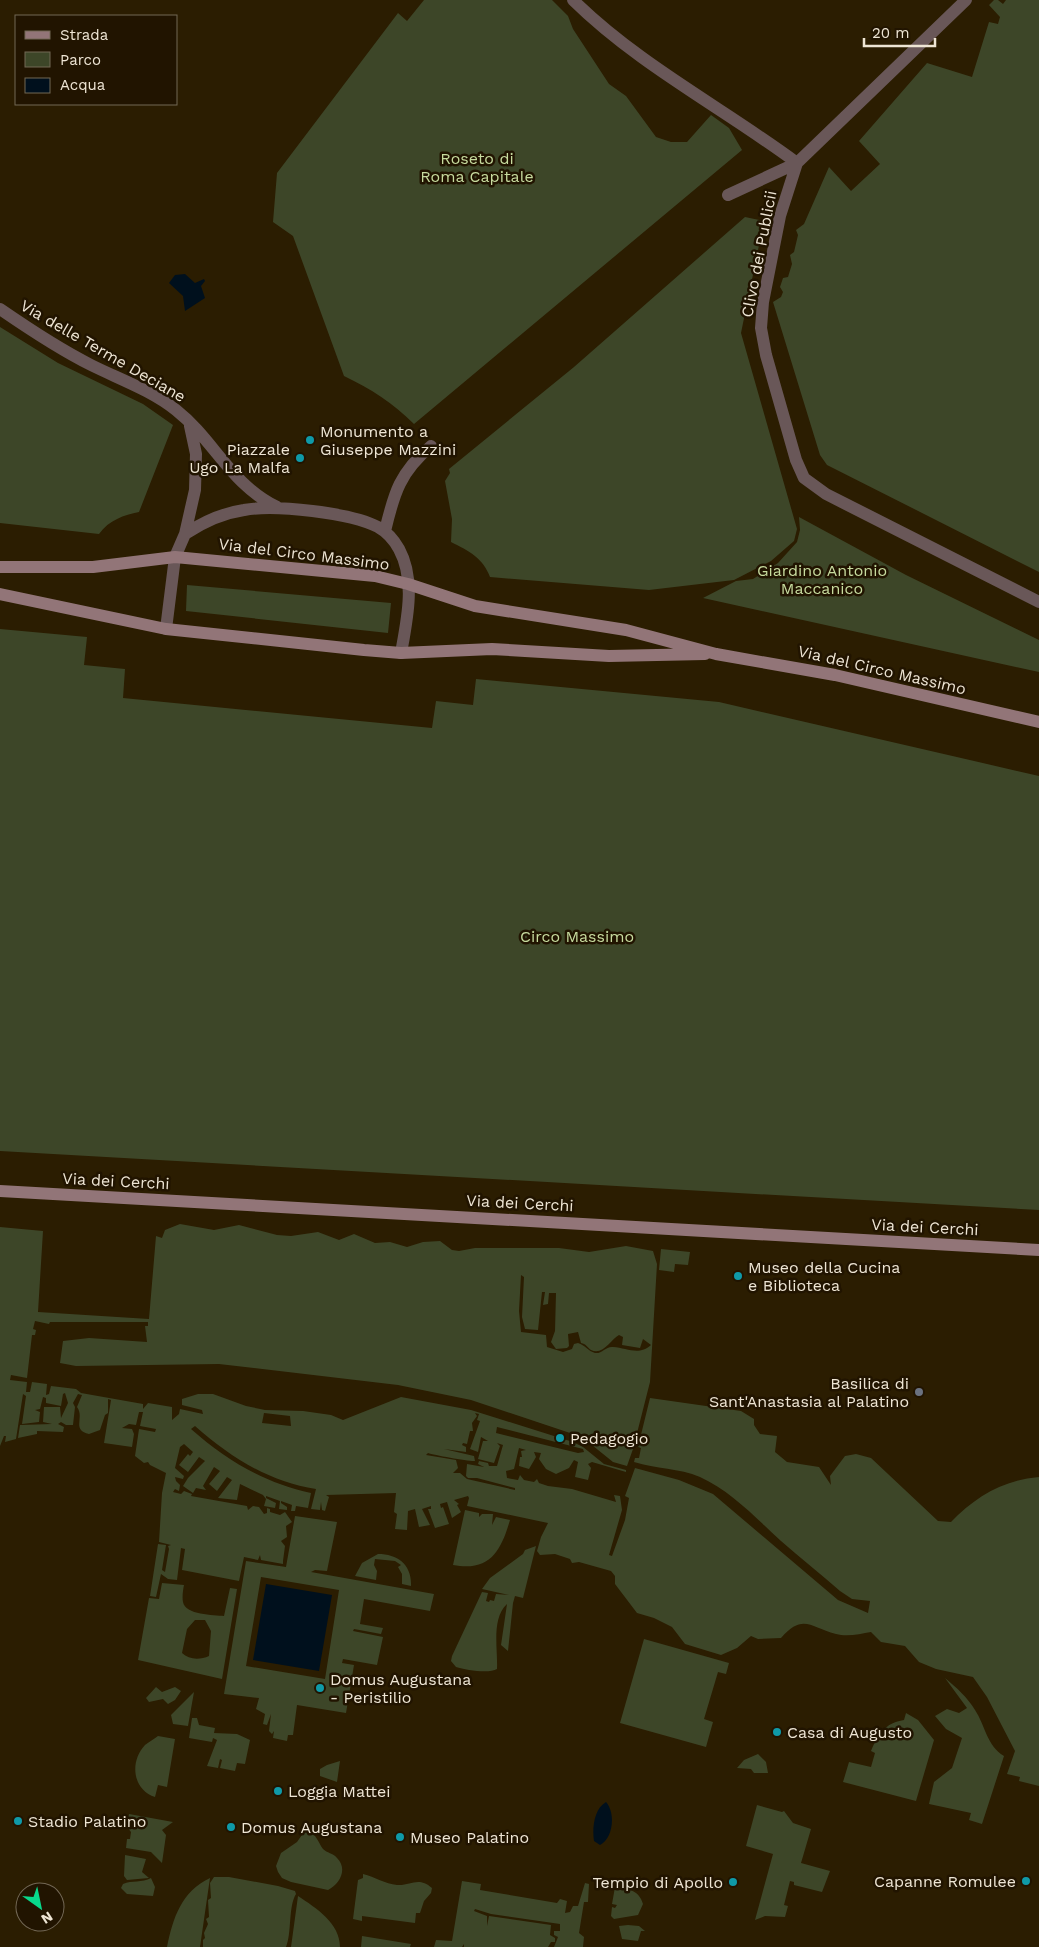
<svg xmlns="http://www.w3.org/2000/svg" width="1039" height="1947" font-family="'Work Sans',sans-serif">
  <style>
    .green { fill: #3d4628; fill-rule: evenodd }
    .water { fill: #00101d }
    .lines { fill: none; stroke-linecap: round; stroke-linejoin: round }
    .minor { stroke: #695758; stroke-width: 12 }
    .secondary { stroke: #927578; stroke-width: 12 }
    .culture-dot { fill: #0f9aa8; stroke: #211400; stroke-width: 2 }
    .worship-dot { fill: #6b7280; stroke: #211400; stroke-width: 2 }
    .labels { text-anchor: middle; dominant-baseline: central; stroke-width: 5; stroke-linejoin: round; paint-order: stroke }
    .park-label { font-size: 16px; fill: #c7db9e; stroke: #211400 }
    .street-label { font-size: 16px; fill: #eee5d4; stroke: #211400 }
    .poi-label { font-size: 16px; fill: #eee5d4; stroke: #211400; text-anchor: start }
  </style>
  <rect width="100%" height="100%" fill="#2b1d01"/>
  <path class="green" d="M424,0H552L568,16L573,29L609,84L626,96L656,137L671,142H687L711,115L729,128L742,150L414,424C393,403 371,389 344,376L293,236L273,222L277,173L398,13L407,21Z
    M994,0H998L1003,4L1006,0H1039V572L827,465L820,455L773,302L781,297L783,292L780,287L783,278L788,277L792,264L790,255L794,252L798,235L796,230L804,224L829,167L851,191L880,164L859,141L927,63L972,77L989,22L998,24L1000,17L989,5Z
    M745,217L764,221L741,333L797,529L794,541L771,561L734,580L649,590L490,577C483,558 469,551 451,542L452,519L445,481L450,473L449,469L574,367Z
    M0,327L58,363L143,404L173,425L139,512C124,515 109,520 99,534L0,523Z
    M799,517L906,575L1039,640V672L703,598L736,581L753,579L778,563L797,542L800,530Z
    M187,585L391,603L388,633L186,611Z
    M0,629L87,637L84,665L125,669L123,698L432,728L436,701L473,705L476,679L719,702L1039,776V1210L0,1151Z
    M180,1224L214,1230L239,1225L277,1235L291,1236L318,1232L339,1240L354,1234L375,1243L390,1242L407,1247L423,1242L440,1241L452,1250L459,1251L475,1248H559L589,1252L626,1246L653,1251L657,1264L650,1382L633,1449L627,1466L613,1462L582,1437L471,1400L398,1385L219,1364L76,1366L60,1363L63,1341L89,1338L147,1342L145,1326H148V1322H50L49,1324L35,1321L33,1329L36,1330L35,1335H32L27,1378L11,1375L10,1380L27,1382L26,1392H30L32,1382L47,1384L46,1395L49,1394L51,1386L76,1389L81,1393L143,1404V1409L148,1403L172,1407V1420L179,1414L180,1409L203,1414L202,1410L182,1405V1399L198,1394H213L246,1406L265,1410L303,1411L331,1415L343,1420L401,1397L471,1410L573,1442L583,1447L604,1464L626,1470V1472L592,1462L588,1464L591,1468L588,1480L575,1477L578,1462L574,1460L569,1468L556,1474L546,1469L539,1459L541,1453L534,1452L536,1457L529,1469L519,1466L520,1457H522L521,1451L526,1450L519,1448L514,1469L506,1471L507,1478L518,1480L520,1475L524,1480L534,1482L537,1479L539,1483L548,1486L572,1489L616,1502L614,1495L620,1496L622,1510L609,1555L612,1556L625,1520L629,1498L625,1496L635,1468L679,1480L713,1494L838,1600L868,1613L870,1601L852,1599L840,1591C821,1574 800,1558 781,1541C757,1519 731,1491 700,1477C679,1468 656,1469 634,1462L635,1458H639L641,1448L638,1447L650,1398L741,1411L754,1419V1425L760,1434L777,1436L775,1452L787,1462L819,1467L831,1485L830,1476L845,1456L856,1454L871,1458L938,1521L951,1522C975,1497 1003,1480 1039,1477V1786L1019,1781L1020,1777L1007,1774L1015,1751L987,1697L973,1677L936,1669L919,1662L905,1646L881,1642L871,1632C860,1634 847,1637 836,1634C810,1627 803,1613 781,1638L758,1639L751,1636L737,1648L721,1655L685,1644L672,1627L654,1618L637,1613L615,1584V1576L611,1571L579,1562L572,1563L570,1559L555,1554L540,1555L537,1551L541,1537L548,1523L467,1506L469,1498L468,1496L454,1500L459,1504L457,1505L461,1512L452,1518L447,1502L440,1504L441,1508L443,1507L449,1524L435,1528L428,1509H431V1506L422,1509L430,1525L419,1527L415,1509L408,1511L407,1530L395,1529L397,1514L394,1512L396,1493L326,1495L329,1497L325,1511L322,1510L321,1502L320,1510L311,1509L316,1489C269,1482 230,1457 195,1426L191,1429C226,1460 264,1483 311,1493L308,1508L296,1506L295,1511H291L292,1505L281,1501V1503L287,1507V1510L279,1509L280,1501L266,1496V1498L276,1503L275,1508L264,1506L266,1499L263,1495L240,1484L237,1500L218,1498L232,1480L227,1477L217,1491L209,1484L220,1471L214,1467L203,1486L206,1490L196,1488L193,1493L183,1486L188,1478L205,1461L199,1457L188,1472L179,1465L188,1454L190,1456L193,1452L184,1444L180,1447L175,1468L184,1476L183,1479L175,1477L176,1481L180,1485L179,1491L175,1489L173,1492L181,1494L184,1491L192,1494L191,1496L247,1506L248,1510L253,1506L259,1507L264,1514L267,1513V1508L270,1509V1512L280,1515L285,1512L292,1522L286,1526L287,1537L281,1541L285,1546L283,1561V1564L261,1560L260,1555L258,1560L244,1557L239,1581L182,1570L185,1549L181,1548L177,1580L168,1579L161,1574L156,1597L150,1596L158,1544L166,1545L162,1570L165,1572L169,1549L168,1546L171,1545L159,1542L162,1493L166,1473L150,1465L148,1462L144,1463L135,1456L139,1429L155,1432L156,1429L140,1426L143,1412H139L136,1425L129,1424L122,1428L132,1429L134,1434L132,1447L104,1443L111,1400L108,1399V1413L105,1415L100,1430L89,1434C71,1430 85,1418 77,1407L82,1395L78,1394L73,1403L75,1407L73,1425H66L61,1422L58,1424L64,1427L63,1432L37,1431V1434L18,1438L20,1425L52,1424L43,1422L44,1407H60L61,1418L68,1403L65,1393L63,1394L61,1406L46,1403V1398L43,1397L40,1409L35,1410L40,1412L39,1422L22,1424L26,1396L23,1394L16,1439L5,1442L6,1436H4L0,1446V1227L43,1231L38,1312L149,1319L156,1236L162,1238L165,1230ZM521,1275L524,1277L522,1317L525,1329L538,1330L542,1292H545L543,1305L548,1304L549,1293H556L555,1331L551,1342L556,1349L567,1348L569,1346L568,1334L578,1332L581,1343C586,1344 587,1347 591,1350C603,1356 611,1339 619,1335L623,1337L622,1345L640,1348L643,1339L651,1345C639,1356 627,1348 613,1347C606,1346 602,1354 595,1353C588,1351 585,1345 578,1343L574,1344L572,1349L563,1352L547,1347L546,1335L521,1332L519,1311ZM264,1413L290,1416L291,1426L262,1423ZM475,1413L479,1414L477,1420L480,1421L470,1449L478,1452L481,1437L488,1441H483L478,1459L494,1463L500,1446L497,1443L503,1445L497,1466H489L488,1463L479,1461L478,1464L484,1467L467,1464L466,1476L468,1478H477L515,1488V1490L467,1479L460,1473H453L458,1468L456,1460L426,1455L428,1453C434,1455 471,1462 475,1461L474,1456L444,1449L466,1452V1447L462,1445L463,1443L467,1444L470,1431H473L472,1423L477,1416ZM497,1427L583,1449L584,1452L578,1453L496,1433Z
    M661,1249L690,1252L688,1265L675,1264L674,1272L659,1270Z
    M465,1510L479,1513V1517L482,1514H493L492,1525L496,1517L510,1520C501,1551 490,1572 453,1565Z
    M295,1516L337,1522L327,1571L315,1570L311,1572L434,1594L430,1611L364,1599L360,1624L383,1628L381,1634L354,1629L353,1631L383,1637L377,1665L343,1659L342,1663L354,1665L346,1713L297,1705L293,1735H288L287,1741L273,1738L274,1731L272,1734L269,1731L271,1714L267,1725L263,1724L265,1714L256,1709L259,1698L224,1694L246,1561L286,1567ZM261,1577L339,1590L325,1679L246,1666Z
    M536,1546L523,1598L515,1596L513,1603L508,1651L501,1645L507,1604C491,1619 498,1649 497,1669C489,1674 466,1670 456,1667L451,1661L452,1656L482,1592L488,1593L486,1601L489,1602L490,1600L494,1601L496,1594L509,1595L482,1589L490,1578L523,1554L525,1550Z
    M378,1554C398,1554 412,1565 411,1586L402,1584V1574L398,1567L401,1565L395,1561L375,1559L374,1565L377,1571L376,1580L355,1576L362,1563Z
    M162,1583L184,1585C183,1590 182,1597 183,1602C185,1615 214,1615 224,1616L230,1588L237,1589L222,1679L138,1660L149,1598L159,1599ZM195,1620H205L211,1631L209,1656C200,1660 189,1660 182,1653L187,1629Z
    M644,1639L729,1663L726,1674L718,1672L704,1719L713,1722L706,1747L620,1723Z
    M945,1678C957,1688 967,1697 975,1710C985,1725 987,1746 1004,1756L982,1824L969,1820L971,1813L929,1804L934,1782L952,1768L962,1738L946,1729L935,1716L947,1709L959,1713L967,1708Z
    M156,1687L162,1692L175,1687L181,1691L175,1700L168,1704L163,1699L149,1702L146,1698Z
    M194,1692L188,1726L173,1724L171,1715Z
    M906,1713L918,1720L934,1740L916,1801L843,1782L849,1762L871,1767L875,1753L871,1751C878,1734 885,1723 904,1720Z
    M192,1718H197L199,1725L215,1728L214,1733L237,1734L250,1740L245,1764L237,1763L235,1771L220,1768L222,1760L220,1759L218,1768L207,1766L217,1740L213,1738L212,1742L189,1738Z
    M158,1736L175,1739L167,1787L158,1785L155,1797C133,1790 129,1762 145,1745C149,1742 154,1739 158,1736Z
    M758,1754L766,1762L768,1773H754L751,1769L737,1768L744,1760Z
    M340,1761L337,1782L320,1776V1769L327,1765Z
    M757,1805L782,1812L784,1811L793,1823L811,1829L801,1863L830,1871L822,1892L794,1885V1882L790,1881L784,1905L788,1906L785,1917L765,1916L755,1920L773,1854L746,1846Z
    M129,1814L173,1822L162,1830L166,1835L162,1863L151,1852L126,1848L127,1839H130L131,1832L127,1827Z
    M308,1831C317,1835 318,1842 323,1849C327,1853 333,1853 337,1858C348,1869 340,1884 328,1890L291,1882L282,1878L278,1872L276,1866L281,1853L297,1842L304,1832Z
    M125,1855L146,1859L142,1872L149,1878L127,1880L124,1876Z
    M363,1874C375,1877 385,1884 397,1885C411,1886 418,1876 432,1888L431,1893L424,1901L420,1913H416L415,1923L362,1916V1921L353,1919L358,1880L363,1878Z
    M214,1877H229L278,1886L295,1891L296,1894C288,1907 292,1933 286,1947H203V1940L205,1938L204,1933L208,1924L206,1919L209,1917L208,1900L211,1898L210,1883Z
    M151,1878L155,1887L153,1896L127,1894L121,1888L123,1884C132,1880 142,1883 151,1878Z
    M210,1878L200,1947H167C173,1918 181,1892 210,1878Z
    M462,1881L481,1884L480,1890L557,1903L560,1899L567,1901L565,1913L570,1912L573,1906H578L585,1883L589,1884L588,1902H584L579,1933L584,1937L583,1947H554L558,1937L554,1935V1931H560V1924L491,1914L475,1909L474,1911L487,1916V1926L489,1916L551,1925L550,1935L555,1938V1942H551L548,1947H464V1944L462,1947H434L436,1940L452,1941Z
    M615,1887C629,1889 639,1890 643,1904L638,1915L614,1919L611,1916L612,1907L615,1908L617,1905L612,1904Z
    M298,1896C316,1908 340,1923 340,1947H291Z
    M628,1925L639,1926L645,1931H641L638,1941L622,1939L619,1926Z
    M362,1936L411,1944L410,1947H361Z"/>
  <path class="water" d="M185,274L195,283L204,279L205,281L201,286L205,298L185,311L183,296L169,283L175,275Z
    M266,1584L332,1595L319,1671L253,1660Z
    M606,1802C616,1813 613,1839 600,1845L594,1841C592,1828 594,1809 606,1802Z"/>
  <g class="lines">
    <path class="minor" d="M573,0C639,65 723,108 797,163
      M797,163L780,216L763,302L761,328L766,355L796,460L804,478L826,494L1039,602
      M728,195L797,163L966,0
      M0,309C29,329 59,349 91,365C119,379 151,390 176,410C214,440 230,484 277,507
      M385,531C394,493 400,472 431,446
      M185,534C203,522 223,513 244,510C275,504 351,513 378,527C387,532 394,540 399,549C416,580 407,620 401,653
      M166,629L175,557L185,534L195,490L196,454L190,426"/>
    <path class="secondary" d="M0,567H93L175,557L375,576L408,584L475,606L626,630L716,654L835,675L1039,722
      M0,594L166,629L364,650L401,653L492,649L609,656L705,654
      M0,1191L1039,1250"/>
  </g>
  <g class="culture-dot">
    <circle cx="310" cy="440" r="5"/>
    <circle cx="300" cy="458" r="5"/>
    <circle cx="738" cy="1276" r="5"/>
    <circle cx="560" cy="1438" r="5"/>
    <circle cx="320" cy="1688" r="5"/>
    <circle cx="777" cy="1732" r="5"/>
    <circle cx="278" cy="1791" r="5"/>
    <circle cx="18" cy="1821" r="5"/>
    <circle cx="231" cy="1827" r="5"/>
    <circle cx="400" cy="1837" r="5"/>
    <circle cx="1026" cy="1881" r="5"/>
    <circle cx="733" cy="1882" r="5"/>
  </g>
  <circle class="worship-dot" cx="919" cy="1392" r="5"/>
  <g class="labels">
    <g class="park-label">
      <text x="477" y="158">Roseto di<tspan x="477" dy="18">Roma Capitale</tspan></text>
      <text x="822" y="570">Giardino Antonio<tspan x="822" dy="18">Maccanico</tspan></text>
      <text x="577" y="936">Circo Massimo</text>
    </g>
    <g class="street-label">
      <text transform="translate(759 254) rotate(-79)">Clivo dei Publicii</text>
      <text transform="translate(103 351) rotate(30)">Via delle Terme Deciane</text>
      <text transform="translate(304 554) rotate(7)">Via del Circo Massimo</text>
      <text transform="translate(882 670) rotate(13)">Via del Circo Massimo</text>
      <text transform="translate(116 1181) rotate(3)">Via dei Cerchi</text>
      <text transform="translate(520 1203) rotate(3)">Via dei Cerchi</text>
      <text transform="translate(925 1227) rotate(3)">Via dei Cerchi</text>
    </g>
    <g class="poi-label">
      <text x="320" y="431">Monumento a<tspan x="320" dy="18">Giuseppe Mazzini</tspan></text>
      <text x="290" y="449" text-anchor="end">Piazzale<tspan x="290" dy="18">Ugo La Malfa</tspan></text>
      <text x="748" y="1267">Museo della Cucina<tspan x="748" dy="18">e Biblioteca</tspan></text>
      <text x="909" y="1383" text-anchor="end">Basilica di<tspan x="909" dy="18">Sant'Anastasia al Palatino</tspan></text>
      <text x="570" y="1438">Pedagogio</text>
      <text x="330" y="1679">Domus Augustana<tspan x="330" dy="18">- Peristilio</tspan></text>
      <text x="787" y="1732">Casa di Augusto</text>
      <text x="288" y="1791">Loggia Mattei</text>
      <text x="28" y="1821">Stadio Palatino</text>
      <text x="241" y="1827">Domus Augustana</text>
      <text x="410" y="1837">Museo Palatino</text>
      <text x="1016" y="1881" text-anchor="end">Capanne Romulee</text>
      <text x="723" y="1882" text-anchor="end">Tempio di Apollo</text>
    </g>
  </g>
  <rect x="15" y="15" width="162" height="90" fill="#211400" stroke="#736855"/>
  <rect x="25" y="31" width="25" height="8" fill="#927578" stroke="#736855"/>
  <text x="60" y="40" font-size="15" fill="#eee5d4">Strada</text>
  <rect x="25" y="52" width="25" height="15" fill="#3d4628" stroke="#736855"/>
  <text x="60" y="65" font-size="15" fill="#eee5d4">Parco</text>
  <rect x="25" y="78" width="25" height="15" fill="#00101d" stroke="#736855"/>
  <text x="60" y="90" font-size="15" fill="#eee5d4">Acqua</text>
  <g transform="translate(40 1907) rotate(147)"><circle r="24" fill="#211400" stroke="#736855"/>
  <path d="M0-4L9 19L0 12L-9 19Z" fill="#08d98b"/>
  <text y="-8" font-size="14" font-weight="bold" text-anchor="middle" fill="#eee5d4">N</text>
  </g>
  <path d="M864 38v8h71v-8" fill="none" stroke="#eee5d4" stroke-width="2.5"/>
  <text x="872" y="38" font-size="15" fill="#eee5d4" stroke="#211400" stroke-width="4" paint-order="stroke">20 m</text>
</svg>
